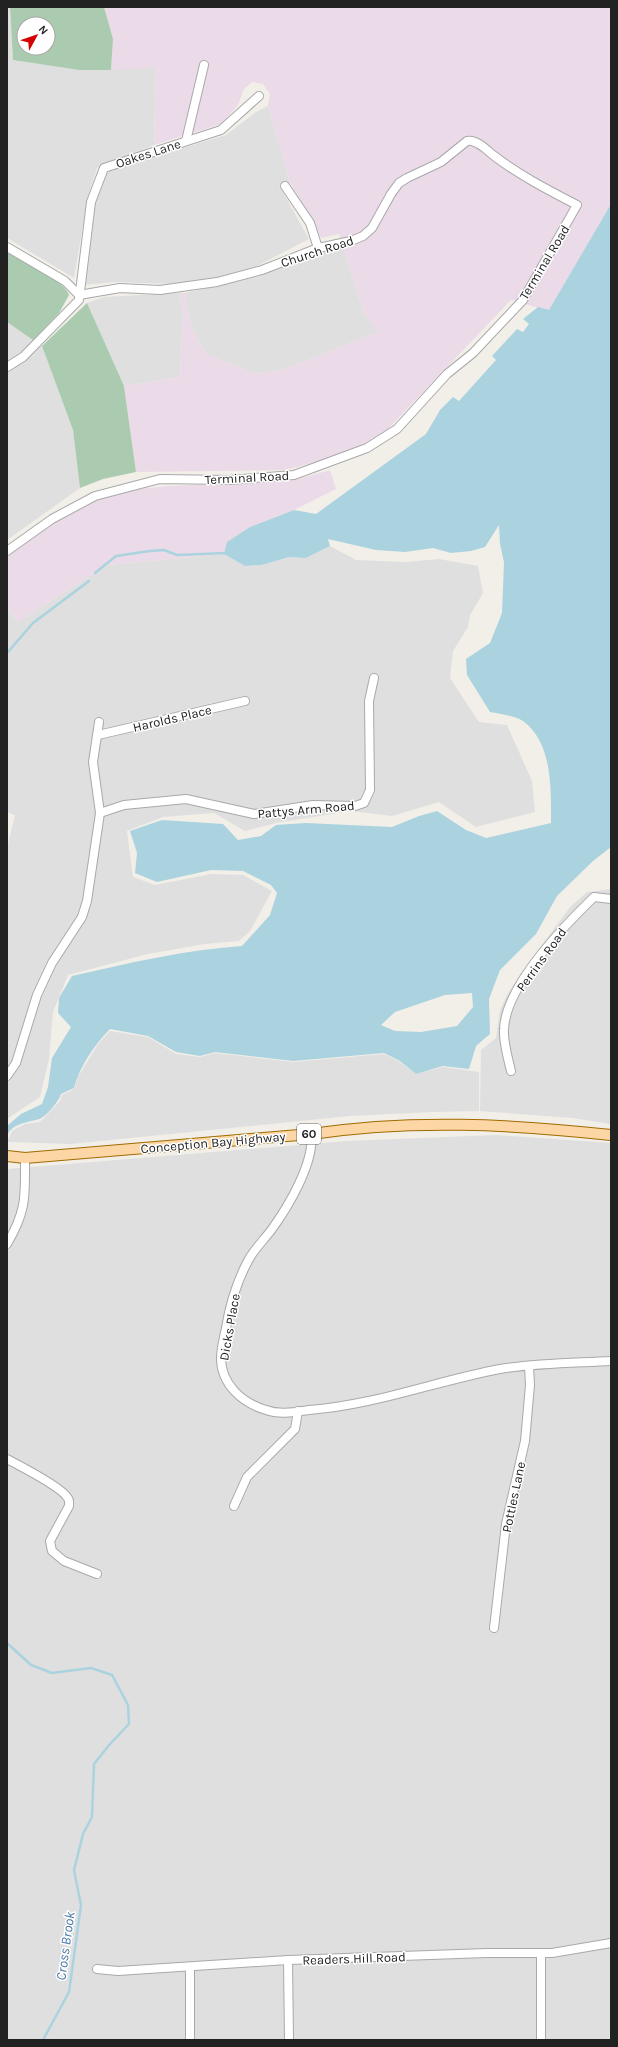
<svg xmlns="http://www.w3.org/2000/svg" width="618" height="2047" viewBox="0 0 618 2047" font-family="Karla,sans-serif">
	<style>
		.residential { fill: #e0dfdf }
		.industrial { fill: #ebdbe8 }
		.cemetery { fill: #aacbaf; fill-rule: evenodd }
		.water { fill: #aad3df; fill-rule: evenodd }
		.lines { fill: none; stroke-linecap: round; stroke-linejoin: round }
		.stream { stroke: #aad3df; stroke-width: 2.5 }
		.minor-casing { stroke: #a9a9a9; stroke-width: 10 }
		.major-casing { stroke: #a06b00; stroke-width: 12 }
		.minor { stroke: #fff; stroke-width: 8 }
		.major { stroke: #fcd6a4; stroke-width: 10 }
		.labels { text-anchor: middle; stroke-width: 3; stroke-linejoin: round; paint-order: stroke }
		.shield { fill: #fff; stroke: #646464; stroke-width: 1 }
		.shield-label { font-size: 12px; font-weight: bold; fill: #222 }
		.street-label { font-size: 13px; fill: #222; stroke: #fff }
		.water-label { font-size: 14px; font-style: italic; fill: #4a7aab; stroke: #fff }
	</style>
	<rect width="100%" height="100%" fill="#f2efe9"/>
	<g class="residential">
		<polygon points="7,7 10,7 13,60 79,70 156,67 154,145 97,168 88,196 74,278 7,238"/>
		<polygon points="268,106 290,183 279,185 309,239 255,267 210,279 170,284 116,282 84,285 95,203 107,171 226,135 256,112"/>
		<polygon points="343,247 363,311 378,332 283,370 255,374 206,354 191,327 185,293 260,276 308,256"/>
		<polygon points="179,293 183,315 180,377 124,386 87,303 104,297"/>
		<polygon points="7,322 42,346 73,430 80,488 7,540"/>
		<polygon points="330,546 356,560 406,562 439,559 478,566 483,593 470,615 468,627 453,651 450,678 479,722 507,725 532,781 535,812 476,827 439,802 392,816 351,811 276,823 245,831 214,813 163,817 127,831 133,877 155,885 211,874 243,875 272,891 250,931 239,941 205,944 148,954 68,975 53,1012 49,1059 40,1097 7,1119 7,848 15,815 7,812 7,607 17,622 107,565 224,554 245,566 262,565 289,557 306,558"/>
		<polygon points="611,889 611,1124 572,1118 480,1111 481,1050 496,1038 500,1010 507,995 519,976 570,907 587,892"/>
		<polygon points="110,1031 148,1037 176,1054 200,1057 215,1053 293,1062 384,1054 400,1062 416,1074 443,1067 479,1072 479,1111 433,1112 350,1116 71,1144 7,1142 12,1131 25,1124 40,1122 60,1101 62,1095 74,1089 78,1077 98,1044"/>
		<polygon points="496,1135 611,1143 611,2040 7,2040 7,1169 347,1141"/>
	</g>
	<g class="industrial">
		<polygon points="104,7 611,7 611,204 549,311 511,300 388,429 360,446 327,459 285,470 136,472 124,386 180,377 183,315 179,293 185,293 191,327 206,354 255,374 283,370 378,332 363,311 339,234 321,238 290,183 268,106 270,94 263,84 252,82 244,89 238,105 221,124 154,145 156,68 111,70 113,39"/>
		<polygon points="330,470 336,489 294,510 250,527 227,542 224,554 107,565 17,622 7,607 7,557 54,523 97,500 130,490 168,486 295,480"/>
	</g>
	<g class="cemetery">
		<path d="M10,7H104L113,39L111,70H79L13,60ZM24,24H48V48H24Z"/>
		<path d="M7,252C21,259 65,281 69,295L59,313L33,340L7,322Z"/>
		<polygon points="87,303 124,386 136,472 103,479 80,488 73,430 42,346"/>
	</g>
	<path class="water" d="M611,204V847L593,861L557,896L536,934L500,970L489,999L490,1034L476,1046L469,1069L443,1066L416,1074L400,1061L384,1053L293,1061L215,1052L200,1056L176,1052L148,1036L110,1029C94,1045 80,1066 74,1088L61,1094C59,1101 46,1117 39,1119C27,1123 15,1122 7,1135V1126L21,1114L42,1104L48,1087L52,1058L71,1027L58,1013L59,998L72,976C129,963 184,950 242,946L270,915L277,893L271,885L243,871L211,870L157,882L135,873L137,853L130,831L162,820L223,824L238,840L261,836L276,825L306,823L392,827L419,816L437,811L466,830L486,838L551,823C551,790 553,743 523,721C515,716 500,714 490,712L467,675L466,659L490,643L502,613L504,562L500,544L499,525L485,547L471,551L451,553L433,548L405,552L376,550L328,539L330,546L306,558L289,557L262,565L245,566L224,554L227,542L250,527L294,510L316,514L426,434L440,410L453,397L459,401L496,360L492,356L517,329L523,332L529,324L523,319L538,307L549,310ZM472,993L473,1007L457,1026L421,1032L395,1031L381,1025L395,1012L445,995Z"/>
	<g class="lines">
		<g class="stream">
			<polyline points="95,573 116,556 150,551 164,550 177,555 227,553"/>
			<polyline points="7,653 33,623 89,581"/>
			<polyline points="7,1643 31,1665 52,1673 91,1668 112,1675 128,1705 129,1724 110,1744 94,1764 92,1817 83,1834 74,1870 81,1905 69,1992 43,2040"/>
		</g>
		<g class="minor-casing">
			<g id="minor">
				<polyline points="186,141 204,65"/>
				<polyline points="285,186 310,223 318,248"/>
				<polyline points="7,247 65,281 79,295"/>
				<polyline points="7,367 23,357 79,300 91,202 104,168 221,130 259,96"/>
				<path d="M7,551L52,519L95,496L160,479L229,480L294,475L367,448L397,429L447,374L473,353L523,300L577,205C548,190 519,175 493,155C486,149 476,139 467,141L441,162L407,178L399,183L391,194L372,228L363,236L351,241L318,248L262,270L217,282L160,290L120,288L79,295"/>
				<polyline points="98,735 245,701"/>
				<polyline points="100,813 124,805 186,799 254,814 313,805 355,806 364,803 370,790 369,701 374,678"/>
				<path d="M511,1071C508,1058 503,1042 504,1029C506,985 564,926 594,897L611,899"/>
				<polyline points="7,1076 16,1063 37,995 52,963 82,917 87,901 100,813 93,762 99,722"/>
				<path d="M311,1134C315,1162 288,1207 272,1229C264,1240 254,1249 248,1261C236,1283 230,1304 226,1328C224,1338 221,1348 221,1358C221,1384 242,1403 266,1410C280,1415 295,1412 309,1410C375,1405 436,1381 500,1369C536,1363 574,1363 611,1361"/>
				<path d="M7,1244C27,1210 25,1196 25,1158"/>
				<path d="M7,1459C20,1466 60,1486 67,1497C70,1500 69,1502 69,1506L50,1541L52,1551L64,1561L97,1574"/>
				<polyline points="234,1506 247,1477 295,1429 298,1411"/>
				<polyline points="494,1628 506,1524 525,1441 530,1385 529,1366"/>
				<polyline points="541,1953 541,2040"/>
				<polyline points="288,1960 289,2040"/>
				<polyline points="97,1969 118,1971 288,1960 487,1953 552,1953 611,1943"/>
				<polyline points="190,2040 190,1968"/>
			</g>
		</g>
		<g class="major-casing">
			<path id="major" d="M7,1156L25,1158L311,1134C411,1119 511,1124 611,1135"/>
		</g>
		<use href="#minor" class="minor"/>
		<use href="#major" class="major"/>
	</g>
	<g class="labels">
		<rect class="shield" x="297" y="1124" width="24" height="20" rx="3"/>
		<g class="shield-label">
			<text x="309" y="1138">60</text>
		</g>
		<g class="street-label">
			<text transform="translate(148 153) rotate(-18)" y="5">Oakes Lane</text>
			<text transform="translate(317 251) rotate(-18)" y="5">Church Road</text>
			<text transform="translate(544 262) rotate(-59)" y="5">Terminal Road</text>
			<text transform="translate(247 477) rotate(-3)" y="5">Terminal Road</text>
			<text transform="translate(172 718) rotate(-13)" y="5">Harolds Place</text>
			<text transform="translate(306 809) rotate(-5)" y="5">Pattys Arm Road</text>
			<text transform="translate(541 959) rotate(-54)" y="5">Perrins Road</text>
			<text transform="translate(213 1142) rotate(-5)" y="5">Conception Bay Highway</text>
			<text transform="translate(229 1327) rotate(-80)" y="5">Dicks Place</text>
			<text transform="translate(513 1497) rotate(-78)" y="5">Pottles Lane</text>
			<text transform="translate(354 1958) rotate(-2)" y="5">Readers Hill Road</text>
		</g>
		<g class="water-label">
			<text transform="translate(65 1946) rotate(-82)" y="5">Cross Brook</text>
		</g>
	</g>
	<rect width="618" height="2047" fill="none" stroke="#222222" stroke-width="16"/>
	<g transform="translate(36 36) rotate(50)"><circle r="19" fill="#ffffff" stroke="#a7a7a7"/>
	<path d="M0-3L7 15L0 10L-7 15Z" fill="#d40000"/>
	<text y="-6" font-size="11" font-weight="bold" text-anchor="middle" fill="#222222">N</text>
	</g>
</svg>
